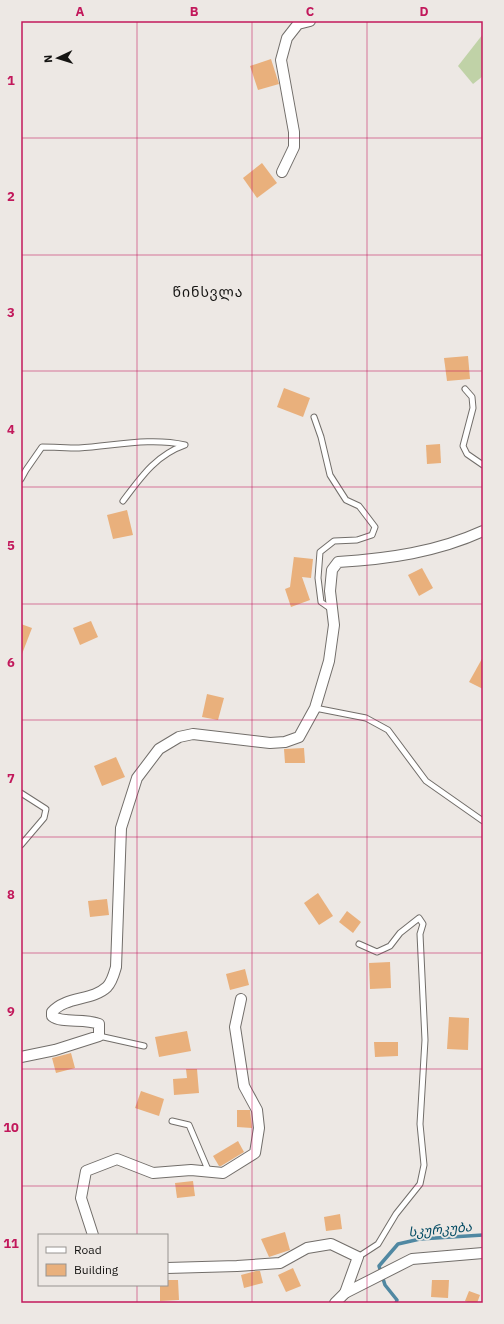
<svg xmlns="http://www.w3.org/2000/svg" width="504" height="1324" viewBox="0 0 504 1324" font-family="'IBM Plex Sans','Noto Sans Georgian',sans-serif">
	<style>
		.green { fill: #c0d2a7 }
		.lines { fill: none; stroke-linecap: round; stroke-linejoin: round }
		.stream { stroke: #5088a2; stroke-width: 3.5 }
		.building { fill: #e9b07c }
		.service-casing { stroke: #726e6a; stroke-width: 7 }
		.minor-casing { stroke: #726e6a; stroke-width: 12 }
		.service { stroke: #fff; stroke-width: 5 }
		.minor { stroke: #fff; stroke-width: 10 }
		.grid { fill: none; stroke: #c2185b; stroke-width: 1; stroke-opacity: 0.55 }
		.labels { text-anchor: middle; stroke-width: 3.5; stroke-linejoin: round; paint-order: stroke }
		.water-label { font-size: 13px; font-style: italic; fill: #004962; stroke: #ede8e4 }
		.quarter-label { font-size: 14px; letter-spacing: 1px; fill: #151412; stroke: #ede8e4 }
		.neatline { fill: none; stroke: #c2185b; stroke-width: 1.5 }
		.grid-label { font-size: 13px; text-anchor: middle; font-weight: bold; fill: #c2185b }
	</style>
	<rect width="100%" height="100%" fill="#ede8e4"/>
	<polygon class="green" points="483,34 483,76 473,84 458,66"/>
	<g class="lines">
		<polyline class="stream" points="396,1303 397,1300 385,1285 379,1266 398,1244 420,1239 483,1235"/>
	</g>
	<g class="building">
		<polygon points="271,59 279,84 258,90 250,66"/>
		<polygon points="262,163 277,183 257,198 243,178"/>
		<polygon points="468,356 470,379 447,381 444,358"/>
		<polygon points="284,388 310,398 303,417 277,407"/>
		<polygon points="440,444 441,463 427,464 426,445"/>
		<polygon points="127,510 133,535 113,539 107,515"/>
		<polygon points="294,556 294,557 313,559 311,578 302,577 310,600 291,607 285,589 290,587"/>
		<polygon points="422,568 433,588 419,596 408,575"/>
		<polygon points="91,621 98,637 80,645 73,628"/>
		<polygon points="21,624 32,628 22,654 21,654"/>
		<polygon points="483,657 483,689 469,682"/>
		<polygon points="207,694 224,698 218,720 202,717"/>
		<polygon points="304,748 305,763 285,763 284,749"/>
		<polygon points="116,757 125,777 102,786 94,766"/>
		<polygon points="318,893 333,916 319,925 304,903"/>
		<polygon points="107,899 109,915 90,917 88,901"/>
		<polygon points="347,911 361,922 353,933 339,922"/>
		<polygon points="390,962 391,988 370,989 369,963"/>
		<polygon points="245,969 249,985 230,990 226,974"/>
		<polygon points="449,1017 469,1018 468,1050 447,1049"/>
		<polygon points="187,1031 191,1051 159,1057 155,1037"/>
		<polygon points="374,1042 398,1042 398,1056 375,1057"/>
		<polygon points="71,1053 75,1068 56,1073 52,1058"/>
		<polygon points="186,1069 197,1069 199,1093 174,1095 173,1079 187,1078"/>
		<polygon points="141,1091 164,1099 159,1116 135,1108"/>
		<polygon points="237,1110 250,1110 252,1128 237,1127"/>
		<polygon points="238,1141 244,1152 221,1166 219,1166 213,1156"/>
		<polygon points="193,1181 195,1196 177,1198 175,1183"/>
		<polygon points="340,1214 342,1229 326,1231 324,1217"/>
		<polygon points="285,1232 290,1250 269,1257 261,1239"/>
		<polygon points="293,1268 301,1286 286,1292 278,1275"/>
		<polygon points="256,1271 260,1271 263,1283 244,1288 241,1275"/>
		<polygon points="167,1280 178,1280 179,1300 160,1301 160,1285 167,1285"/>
		<polygon points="432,1280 449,1280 448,1298 431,1297"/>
		<polygon points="469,1291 480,1295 477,1303 471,1303 465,1301"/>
	</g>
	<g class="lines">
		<g class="service-casing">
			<g id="service">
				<polyline points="465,389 472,397 473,408 463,446 467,454 483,465"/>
				<polyline points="314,417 321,437 330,475 346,500 359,506 375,527 372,535 357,540 334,541 320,552 318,578 321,602 331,609"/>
				<path d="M21,479L26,470L42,447C54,447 66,448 79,448C114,446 150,437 185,445C156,455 141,477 123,501"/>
				<polyline points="315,708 366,718 388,730 426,781 483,821"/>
				<polyline points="21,793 46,809 44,818 21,845"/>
				<polyline points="99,1036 144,1046"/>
				<polyline points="172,1121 189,1125 209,1172"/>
				<polyline points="358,1257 378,1244 396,1214 420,1184 424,1165 420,1124 425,1040 420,934 423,924 419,918 400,933 390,946 377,952 359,944"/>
			</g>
		</g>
		<g class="minor-casing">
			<g id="minor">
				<polyline points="282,172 294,147 294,132 281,60 287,38 298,24 310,21"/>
				<path d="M21,1057L55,1050L99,1036V1024C84,1018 62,1024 52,1016V1012C66,996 92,1001 107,987C112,982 114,974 116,967L121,828L137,778L159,749L179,737L193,734L270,743L285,742L299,737L315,708L329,661L334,625L330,591L332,570L338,562C388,559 437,552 483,531"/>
				<polyline points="93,1235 81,1198 86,1171 117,1159 153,1173 191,1170 223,1173 255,1153 259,1128 257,1110 244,1086 235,1027 241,999"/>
				<polyline points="167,1268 237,1266 280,1263 307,1248 331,1244 358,1257 345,1293"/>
				<polyline points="335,1303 345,1293 412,1259 483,1253"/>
			</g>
		</g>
		<use href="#service" class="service"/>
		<use href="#minor" class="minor"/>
	</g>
	<path class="grid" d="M137,21V1235M252,21V1303M367,21V1303M21,138H483M21,255H483M21,371H483M21,487H483M21,604H483M21,720H483M21,837H483M21,953H483M21,1069H483M21,1186H483M137,1285V1303"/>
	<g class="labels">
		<g class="water-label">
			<text transform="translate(440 1229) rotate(-5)" y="5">სკურკუბა</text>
		</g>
		<g class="quarter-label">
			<text x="208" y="297">წინსვლა</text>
		</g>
	</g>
	<rect width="504" height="1324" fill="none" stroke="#ede8e4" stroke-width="44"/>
	<rect x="38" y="1234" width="130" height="52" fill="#ede8e4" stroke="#979390"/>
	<rect x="46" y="1247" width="20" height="6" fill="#ffffff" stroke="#979390"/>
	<text x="74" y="1254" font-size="12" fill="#151412">Road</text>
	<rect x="46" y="1264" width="20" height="12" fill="#e9b07c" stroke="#979390"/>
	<text x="74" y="1274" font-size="12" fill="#151412">Building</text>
	<g transform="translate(58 58) rotate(266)" stroke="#ede8e4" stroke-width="3" paint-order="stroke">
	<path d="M0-3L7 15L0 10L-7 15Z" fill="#151412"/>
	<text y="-6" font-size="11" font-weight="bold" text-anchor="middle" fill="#151412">N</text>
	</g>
	<rect x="22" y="22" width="460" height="1280" class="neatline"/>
	<g class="grid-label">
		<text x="80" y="16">A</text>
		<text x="194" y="16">B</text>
		<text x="310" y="16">C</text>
		<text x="424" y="16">D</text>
		<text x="11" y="85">1</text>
		<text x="11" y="201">2</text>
		<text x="11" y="317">3</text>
		<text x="11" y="434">4</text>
		<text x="11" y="550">5</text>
		<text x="11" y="667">6</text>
		<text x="11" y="783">7</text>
		<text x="11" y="899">8</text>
		<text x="11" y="1016">9</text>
		<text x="11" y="1132">10</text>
		<text x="11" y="1248">11</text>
	</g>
</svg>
